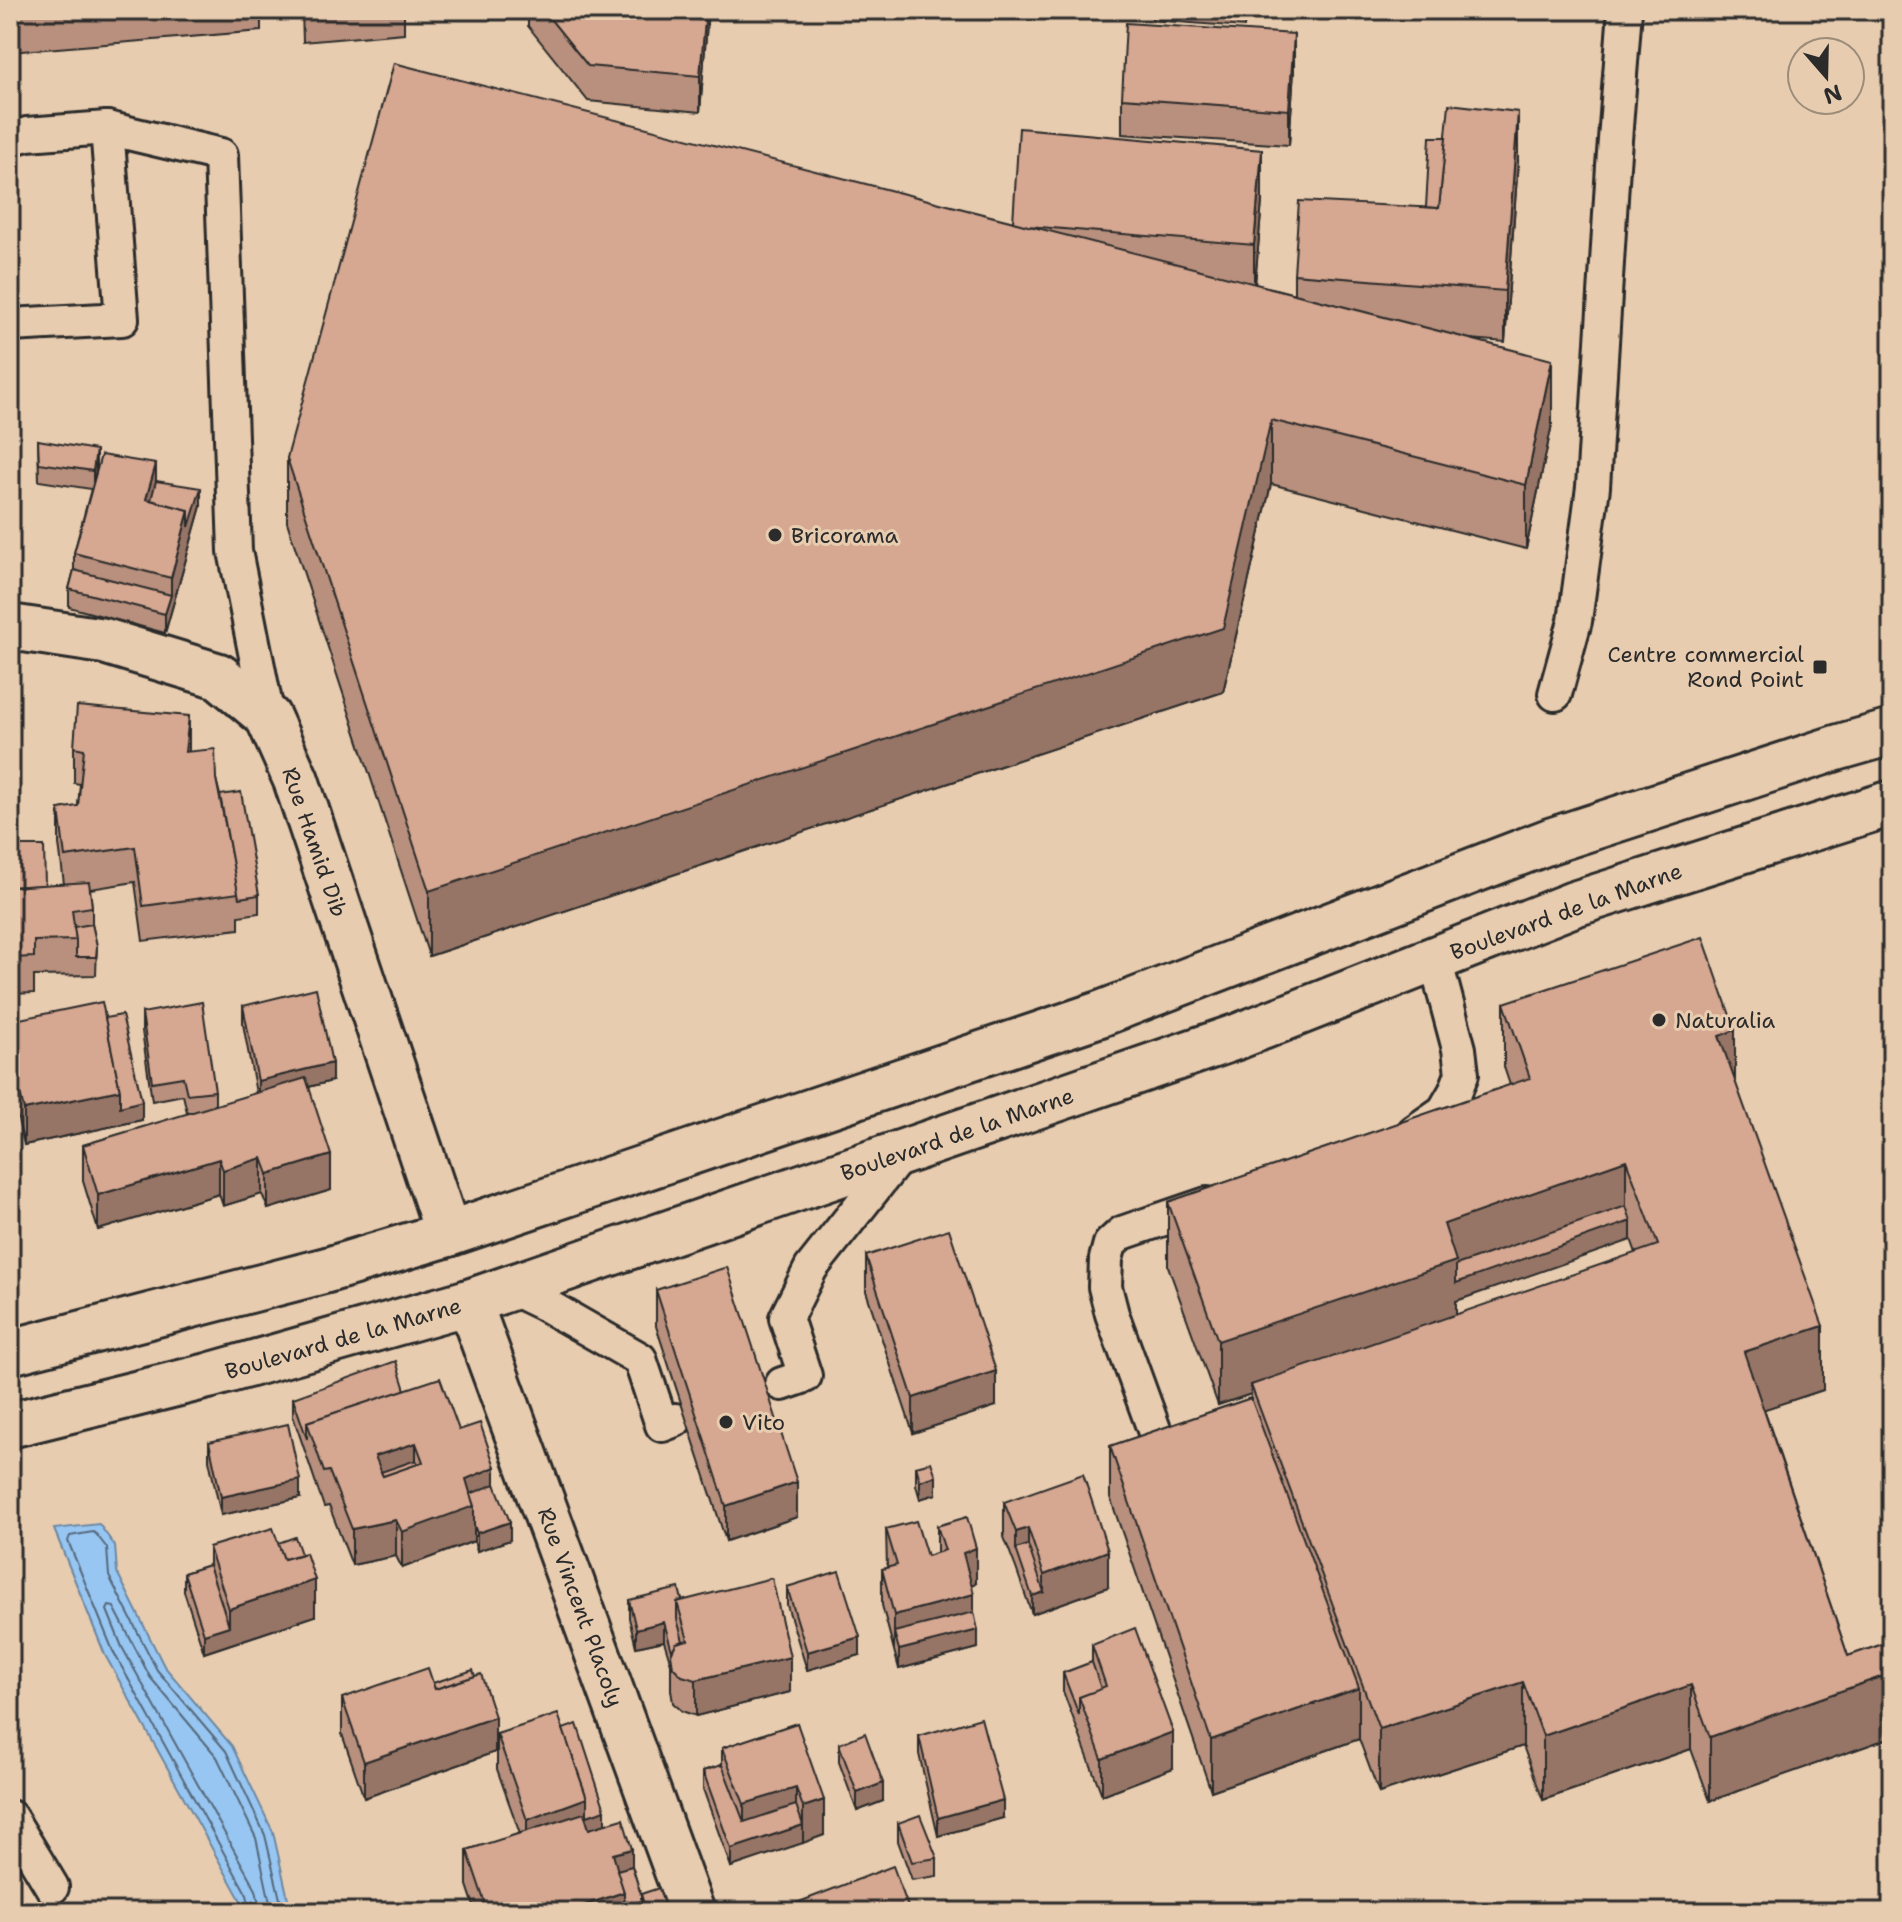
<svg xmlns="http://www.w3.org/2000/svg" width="1902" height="1922" viewBox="0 0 1902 1922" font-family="'Shantell Sans',sans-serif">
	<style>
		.water { fill: #97c6f2; stroke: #6c88a2; stroke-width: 2 }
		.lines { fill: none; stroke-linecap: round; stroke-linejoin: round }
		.shore { stroke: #56697b; stroke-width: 2 }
		.lane-casing { stroke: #2b2b2b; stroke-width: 38 }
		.street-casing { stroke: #2b2b2b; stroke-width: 50 }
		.primary-casing { stroke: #2b2b2b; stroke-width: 50 }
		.lane { stroke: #e8ccaf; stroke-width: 32 }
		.street { stroke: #e8ccaf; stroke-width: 44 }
		.primary { stroke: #e8ccaf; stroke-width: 44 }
		.wall { fill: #b8907d; stroke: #2b2b2b; stroke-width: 2; fill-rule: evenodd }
		.shaded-wall { fill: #967566; stroke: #2b2b2b; stroke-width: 2 }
		.building { fill: #d6a791; stroke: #2b2b2b; stroke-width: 2; fill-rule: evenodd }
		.poi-dot { fill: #2b2b2b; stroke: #e8ccaf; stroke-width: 3 }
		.labels { text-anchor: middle; stroke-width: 6; stroke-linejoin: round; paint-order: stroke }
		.poi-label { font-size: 22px; fill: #2b2b2b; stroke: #e8ccaf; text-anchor: start }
		.street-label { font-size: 22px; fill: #2b2b2b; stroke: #e8ccaf }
	</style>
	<rect width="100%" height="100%" fill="#e8ccaf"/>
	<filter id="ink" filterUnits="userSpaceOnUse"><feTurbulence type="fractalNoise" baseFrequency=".0125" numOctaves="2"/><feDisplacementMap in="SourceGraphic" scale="16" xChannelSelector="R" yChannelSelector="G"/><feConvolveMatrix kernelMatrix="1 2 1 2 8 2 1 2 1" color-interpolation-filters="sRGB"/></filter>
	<g filter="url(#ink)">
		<polygon class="water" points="99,1524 115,1546 117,1572 164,1666 232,1746 273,1832 291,1912 243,1912 240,1899 105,1655 54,1529"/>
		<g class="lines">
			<g class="shore">
				<polyline points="251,1912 247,1895 113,1651 68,1541 70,1536 93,1532 96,1534 107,1548 109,1576 157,1670 226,1751 265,1835 283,1912"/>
				<polyline points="261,1912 256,1890 122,1647 107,1610 109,1606 114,1607 150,1677 217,1757 256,1838 272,1912"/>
			</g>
			<g class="lane-casing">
				<g id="lane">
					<polyline points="10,139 27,134 107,128 221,155 235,551 268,717"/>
					<polyline points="10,325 122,319 107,128"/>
					<polyline points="1555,694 1575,621 1593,487 1613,166 1625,10"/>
					<polyline points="1414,1132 1444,1111 1455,1092 1462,1074 1459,1049 1435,959"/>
					<polyline points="511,1288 544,1304 640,1359 662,1425 675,1420"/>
					<polyline points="782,1384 805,1376 786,1318 811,1268 903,1152"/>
					<polyline points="1160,1446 1112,1314 1105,1287 1106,1259 1110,1244 1122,1233 1207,1204"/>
					<polyline points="10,1817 52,1887"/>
				</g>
			</g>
			<g class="street-casing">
				<g id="street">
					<polyline points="10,627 104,641 219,676 268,717 296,780 448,1234"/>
					<polyline points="469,1302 692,1912"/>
				</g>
			</g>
			<g class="primary-casing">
				<g id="primary">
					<polyline points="10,1352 327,1270 448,1234 1100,1014 1550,841 1836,748 1892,732"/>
					<polyline points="10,1425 208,1376 469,1302 1239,1036 1574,904 1892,803"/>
				</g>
			</g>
			<use href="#lane" class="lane"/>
			<use href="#street" class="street"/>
			<use href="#primary" class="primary"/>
		</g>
		<g class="wall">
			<polygon points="10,10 261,10 261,31 10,52"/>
			<polygon points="302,10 404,10 404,33 303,42"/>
			<polygon points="528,10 708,10 700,112 588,101 528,26"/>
			<polygon points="1152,10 1246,10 1244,27 1152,20"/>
			<polygon points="1294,70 1289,145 1122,134 1122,98"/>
			<polygon points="1518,162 1505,342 1470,339 1552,424 1526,549 1271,484 1223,692 429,956 287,522 287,458 1013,222 1262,201 1255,284 1294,294 1294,274"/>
			<polygon points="38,440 96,468 95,476 156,481 201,506 165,633 69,607 69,589 74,570 74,553 91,489 39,481"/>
			<polygon points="74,747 189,752 216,779 220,795 259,895 259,913 239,916 239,929 143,941 135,882 90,889 92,907 92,924 97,946 96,975 34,976 34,993 10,994 10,846 45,885 64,884 59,844 59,809 78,806 80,784 74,783"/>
			<path d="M1504,1003L1735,1081L1823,1390L1764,1409L1848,1656L1892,1641V1737L1710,1801L1691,1749L1543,1800L1523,1746L1379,1793L1359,1739L1211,1791L1110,1497V1446L1251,1398V1394L1218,1405L1168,1266V1202L1510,1085L1504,1067ZM1631,1239L1636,1253L1456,1315V1301Z"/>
			<polygon points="243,1006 332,1081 309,1087 331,1190 268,1209 262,1194 223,1206 219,1194 98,1230 83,1181 83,1145 195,1112 187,1112 183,1095 152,1101 142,1031 142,1013 215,1091 215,1106 256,1093 243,1024"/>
			<polygon points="105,1018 142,1120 24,1145 10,1086 10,1021"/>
			<polygon points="866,1256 996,1406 913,1433 866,1291"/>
			<polygon points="656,1290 797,1517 726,1541 656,1326"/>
			<polygon points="405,1390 459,1430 495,1484 510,1540 477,1551 474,1541 402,1568 396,1556 352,1565 329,1506 324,1507 293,1416 293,1398"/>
			<polygon points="209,1442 300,1498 221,1515 209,1460"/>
			<polygon points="916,1466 936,1494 920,1499 916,1485"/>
			<polygon points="1004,1502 1108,1587 1032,1614 1016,1568 1004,1537"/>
			<polygon points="937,1526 976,1583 971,1585 978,1648 899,1669 882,1605 882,1569 887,1568 886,1529 927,1556 937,1553"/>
			<polygon points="278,1543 315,1616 204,1653 184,1591 184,1573 209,1565 209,1547"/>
			<polygon points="787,1587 860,1655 807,1670 787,1605"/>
			<polygon points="629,1600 682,1600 790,1692 696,1716 682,1711 673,1703 671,1690 671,1664 664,1641 636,1647 629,1618"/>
			<polygon points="1092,1645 1173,1768 1102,1795 1063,1691 1063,1673 1092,1662"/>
			<polygon points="433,1683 495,1752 364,1798 342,1734 342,1698"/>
			<polygon points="797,1723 824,1835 731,1867 703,1789 703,1771 722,1765 722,1748"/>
			<polygon points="563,1729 605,1824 632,1866 641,1895 666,1912 476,1912 467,1885 467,1850 520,1834 497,1769 497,1734"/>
			<polygon points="919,1736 1003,1818 938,1836 919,1754"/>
			<polygon points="839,1744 883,1801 857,1811 839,1762"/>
			<polygon points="898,1823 937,1858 937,1876 912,1880 898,1841"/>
		</g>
		<g class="shaded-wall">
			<polygon points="705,10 708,10 700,112 700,76"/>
			<polygon points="1294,34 1294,70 1289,145 1289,110"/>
			<polygon points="1518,112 1518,162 1505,342 1505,291"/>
			<polygon points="1262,150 1262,201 1254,296 1254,245"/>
			<polygon points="1552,360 1552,424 1526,549 1526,485"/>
			<polygon points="1271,420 1271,484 1223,692 429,956 429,891"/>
			<polygon points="96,450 96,468 93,489 93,471"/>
			<polygon points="156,464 156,499 151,517 146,499"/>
			<polygon points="201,488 201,506 165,633 165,614 171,595 171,578 189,510"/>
			<polygon points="189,716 189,751 187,769 185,752"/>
			<polygon points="1735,1030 1735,1094 1719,1036"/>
			<polygon points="332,1063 332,1081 258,1100 258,1081"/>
			<polygon points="120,1090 142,1101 142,1120 24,1145 24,1110"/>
			<polygon points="331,1155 331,1190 268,1209 268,1174"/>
			<polygon points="262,1158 262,1194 223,1206 223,1170"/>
			<polygon points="219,1159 219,1194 98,1230 98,1195"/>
			<polygon points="1626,1160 1626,1223 1631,1221 1631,1240 1456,1301 1456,1325 1251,1385 1251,1394 1218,1405 1218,1341 1444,1224"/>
			<polygon points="1823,1326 1823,1390 1744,1416 1744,1352"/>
			<polygon points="996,1371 996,1406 913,1433 913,1398"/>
			<polygon points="416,1443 416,1478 381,1490 375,1456"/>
			<polygon points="495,1467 495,1502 474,1511 474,1541 402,1568 402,1532 466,1479"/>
			<polygon points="936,1476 936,1494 920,1499 920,1481"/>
			<polygon points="300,1480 300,1498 221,1515 221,1497"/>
			<polygon points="797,1482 797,1517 726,1541 726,1506"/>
			<polygon points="396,1520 396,1556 352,1565 352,1529"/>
			<polygon points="510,1522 510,1540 477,1551 477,1533"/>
			<polygon points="1028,1528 1028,1563 1016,1549 1016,1532"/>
			<polygon points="976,1548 976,1583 963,1588 963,1553"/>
			<polygon points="1108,1551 1108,1587 1032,1614 1032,1596 1044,1592 1044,1575"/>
			<polygon points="315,1580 315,1616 204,1653 204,1634 229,1626 229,1609"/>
			<polygon points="974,1594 974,1630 894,1632 894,1650 894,1615"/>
			<polygon points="664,1622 664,1641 636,1647 636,1629"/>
			<polygon points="978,1630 978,1648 899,1669 899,1650"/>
			<polygon points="860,1637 860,1655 807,1670 807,1652"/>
			<polygon points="790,1657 790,1692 696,1716 696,1680"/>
			<polygon points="1892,1673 1892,1737 1710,1801 1710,1737"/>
			<polygon points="1523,1682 1523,1746 1379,1793 1379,1729"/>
			<polygon points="1691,1685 1691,1749 1543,1800 1543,1736"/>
			<polygon points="1359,1688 1359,1739 1211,1791 1211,1740"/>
			<polygon points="495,1717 495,1752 364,1798 364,1762"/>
			<polygon points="1173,1732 1173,1768 1102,1795 1102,1759"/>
			<polygon points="883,1783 883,1801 857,1811 857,1793"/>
			<polygon points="796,1788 796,1823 744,1840 744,1804"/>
			<polygon points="587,1798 605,1810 605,1828 527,1855 527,1820"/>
			<polygon points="824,1800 824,1835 803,1843 803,1807"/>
			<polygon points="1003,1800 1003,1818 938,1836 938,1818"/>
			<polygon points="803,1825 803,1843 731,1867 731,1849"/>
			<polygon points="632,1849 632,1884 618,1888 613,1854"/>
			<polygon points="624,1892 624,1912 563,1912"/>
		</g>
		<g class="building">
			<polygon points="543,10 613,10 616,13 705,20 700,76 588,66"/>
			<polygon points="1126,23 1294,34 1289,110 1122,98"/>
			<polygon points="394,63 1552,360 1526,485 1271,420 1223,628 429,891 287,458"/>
			<polygon points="1449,104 1518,112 1505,291 1294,274 1299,201 1439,208"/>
			<polygon points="1019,128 1262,150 1254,245 1028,226 1013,222"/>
			<polygon points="1430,137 1446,137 1439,208 1426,207"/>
			<polygon points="38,440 96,450 93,471 39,463"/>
			<polygon points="101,455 156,464 146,499 189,510 171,578 74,553"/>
			<polygon points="156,481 201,488 189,527 189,510 151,500"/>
			<polygon points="74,570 171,595 165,614 69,589"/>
			<polygon points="77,706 189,716 185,752 215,749 216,779 239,893 143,906 135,847 65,857 59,809 78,806 84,749 74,747"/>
			<polygon points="241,792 259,895 239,898 220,795"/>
			<polygon points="10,846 44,846 45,885 10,887"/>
			<polygon points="89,882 92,907 72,910 76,940 34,941 34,957 10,958 10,887"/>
			<polygon points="92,924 97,946 96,957 76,957 76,940 74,927"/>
			<polygon points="1703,937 1735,1030 1719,1036 1823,1326 1744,1352 1848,1656 1892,1641 1892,1673 1710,1737 1691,1685 1543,1736 1523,1682 1379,1729 1251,1385 1658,1245 1626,1160 1444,1224 1456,1261 1218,1341 1168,1202 1530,1078 1504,1003"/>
			<polygon points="316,988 332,1063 258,1081 243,1006"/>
			<polygon points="102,1002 120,1090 24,1110 10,1051 10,1021"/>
			<polygon points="202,1002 215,1091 187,1094 183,1077 152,1082 142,1013"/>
			<polygon points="122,1015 142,1101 120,1107 120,1090 105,1018"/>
			<polygon points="306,1078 331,1155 268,1174 262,1158 223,1170 219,1159 98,1195 83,1145"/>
			<polygon points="1626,1206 1631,1221 1456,1283 1456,1265"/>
			<polygon points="949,1229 996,1371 913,1398 866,1256"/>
			<polygon points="727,1267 797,1482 726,1506 656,1290"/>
			<polygon points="396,1361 405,1390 307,1422 307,1439 293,1398"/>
			<path d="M440,1378L459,1430L480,1423L495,1467L466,1479L474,1506L402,1532L396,1520L352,1529L329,1471L324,1472L307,1422ZM416,1443L423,1462L383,1476L375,1456Z"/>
			<polygon points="1251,1398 1359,1688 1211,1740 1110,1446"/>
			<polygon points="288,1424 300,1480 221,1497 209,1442"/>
			<polygon points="416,1460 418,1464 383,1476 381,1472"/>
			<polygon points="931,1462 936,1476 920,1481 916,1466"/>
			<polygon points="1083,1474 1108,1551 1044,1575 1028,1528 1016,1532 1004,1502"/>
			<polygon points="495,1484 510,1522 477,1533 474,1525 474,1506 470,1494"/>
			<polygon points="967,1517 976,1548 963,1553 974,1594 894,1615 882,1569 897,1565 886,1529 916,1521 927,1556 945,1550 937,1526"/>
			<polygon points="273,1528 284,1559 306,1553 315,1580 229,1609 209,1547"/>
			<polygon points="295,1537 301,1554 284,1559 278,1543"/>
			<polygon points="1028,1545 1044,1592 1032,1596 1016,1549"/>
			<polygon points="209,1565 229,1626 204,1634 184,1573"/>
			<polygon points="839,1571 860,1637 807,1652 787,1587"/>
			<polygon points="772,1578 790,1657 696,1680 682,1676 673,1667 671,1654 676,1643 688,1640 677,1602"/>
			<polygon points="679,1588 682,1600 677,1602 677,1619 683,1641 676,1643 672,1651 664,1622 636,1629 629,1600"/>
			<polygon points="974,1612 978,1630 899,1650 894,1632"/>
			<polygon points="1135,1628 1173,1732 1102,1759 1079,1697 1106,1686 1092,1645"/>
			<polygon points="1092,1662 1101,1689 1079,1697 1079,1715 1063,1673"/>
			<polygon points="428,1668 435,1689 481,1674 495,1717 364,1762 342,1698"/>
			<polygon points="473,1670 475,1676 435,1689 433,1683"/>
			<polygon points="558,1714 587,1798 527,1820 497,1734"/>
			<polygon points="981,1718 1003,1800 938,1818 919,1736"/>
			<polygon points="797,1723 824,1800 803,1807 796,1788 744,1804 722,1748"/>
			<polygon points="577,1724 605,1810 587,1816 587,1798 563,1729"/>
			<polygon points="865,1733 883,1783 857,1793 839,1744"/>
			<polygon points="722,1765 744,1822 796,1805 803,1825 731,1849 703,1771"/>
			<polygon points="584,1813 589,1829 623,1819 632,1849 613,1854 624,1892 563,1912 488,1912 467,1850"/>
			<polygon points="920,1815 937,1858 912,1862 898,1823"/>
			<polygon points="632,1866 641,1895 641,1901 624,1907 624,1892 617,1870"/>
			<polygon points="893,1866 910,1912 773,1912"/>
			<polygon points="659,1888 666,1912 609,1912 643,1901 641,1894"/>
		</g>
	</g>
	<g class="poi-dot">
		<circle cx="775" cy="535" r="8"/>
		<rect x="1812" y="659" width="16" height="16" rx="4"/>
		<circle cx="1659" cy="1020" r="8"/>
		<circle cx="726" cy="1422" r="8"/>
	</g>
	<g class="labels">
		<g class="poi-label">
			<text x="791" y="543">Bricorama</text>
			<text x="1804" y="662" text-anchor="end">Centre commercial<tspan x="1804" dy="25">Rond Point</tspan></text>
			<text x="1675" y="1028">Naturalia</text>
			<text x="742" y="1430">Vito</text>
		</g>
		<g class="street-label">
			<text transform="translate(315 842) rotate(71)" y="8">Rue Hamid Dib</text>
			<text transform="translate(1566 911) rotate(-20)" y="8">Boulevard de la Marne</text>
			<text transform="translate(957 1134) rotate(-19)" y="8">Boulevard de la Marne</text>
			<text transform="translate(343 1338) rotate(-16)" y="8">Boulevard de la Marne</text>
			<text transform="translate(581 1607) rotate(70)" y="8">Rue Vincent Placoly</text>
		</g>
	</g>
	<rect width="1902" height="1922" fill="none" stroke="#e8ccaf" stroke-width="40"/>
	<rect x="20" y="20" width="1862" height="1882" fill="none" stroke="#2b2b2b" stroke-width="3" filter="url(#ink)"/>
	<g transform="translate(1826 76) rotate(160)"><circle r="38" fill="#e8ccaf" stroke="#9c8c7a" stroke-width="2"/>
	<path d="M0-6L14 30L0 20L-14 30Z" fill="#2b2b2b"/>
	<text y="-12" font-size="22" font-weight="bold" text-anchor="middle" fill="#2b2b2b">N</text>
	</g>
</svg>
